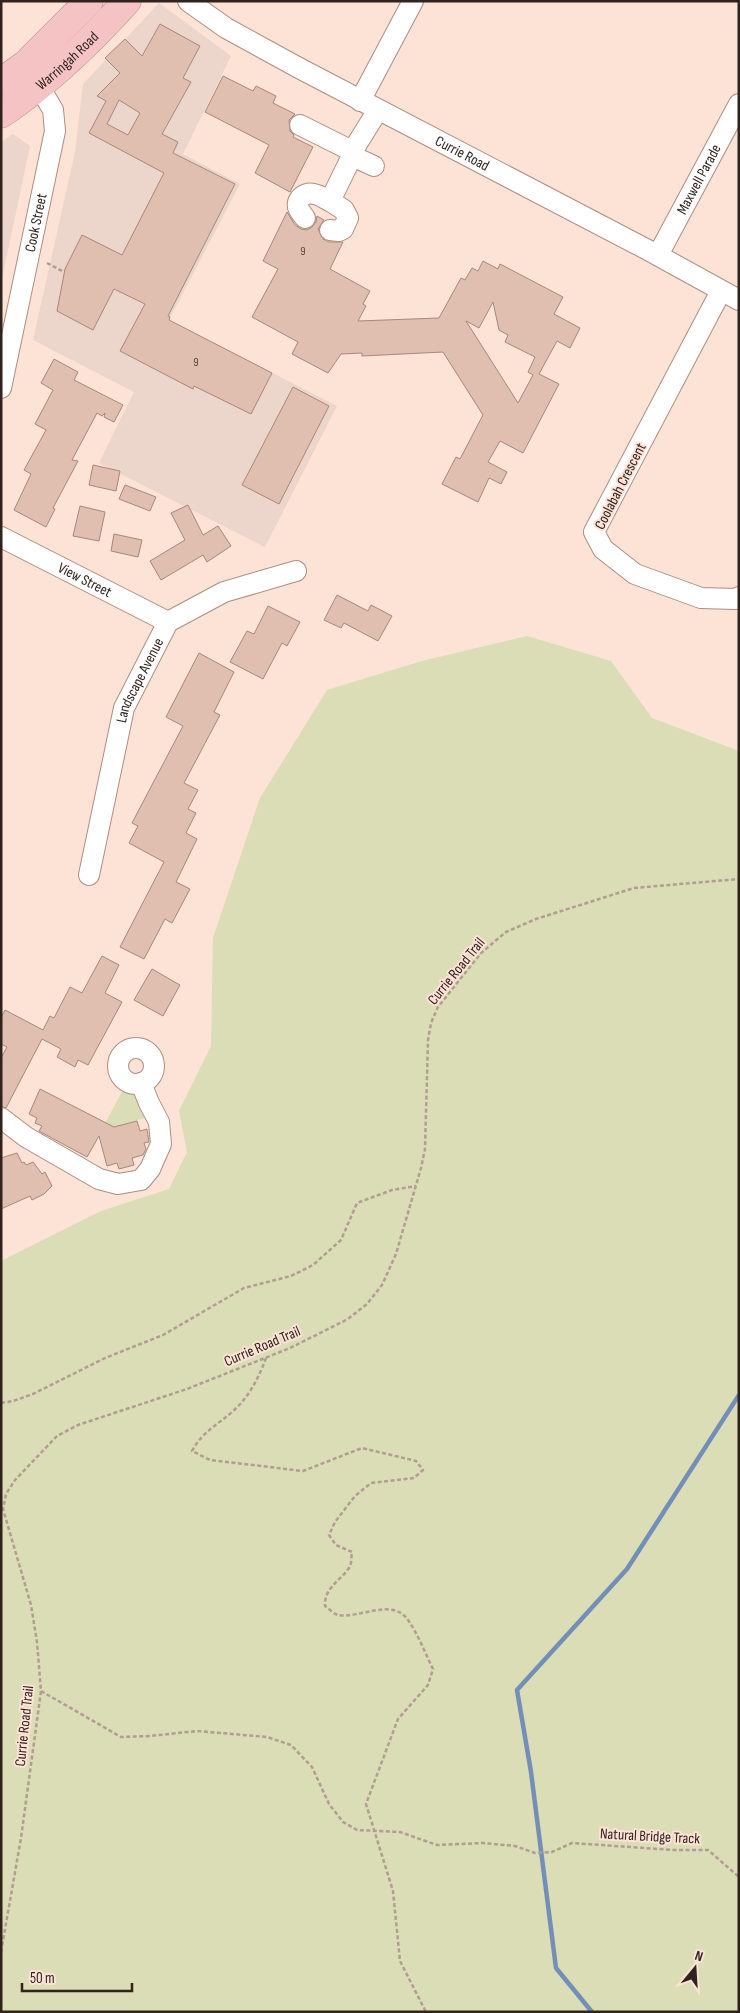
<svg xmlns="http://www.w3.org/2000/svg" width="740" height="2013" viewBox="0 0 740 2013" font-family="'Sofia Sans Condensed',sans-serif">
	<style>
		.commercial { fill: #ecd5ca }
		.green { fill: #daddb5 }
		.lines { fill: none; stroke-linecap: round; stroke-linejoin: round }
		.stream { stroke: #738fb7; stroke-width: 4.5 }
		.building { fill: #e0beb0; stroke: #a7887a; fill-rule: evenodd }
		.minor-casing { stroke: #ad8e80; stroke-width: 22 }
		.highway-casing { stroke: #b08b8a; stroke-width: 29 }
		.path { stroke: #b29c93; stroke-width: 2.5; stroke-dasharray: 4 2.5; stroke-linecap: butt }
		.minor { stroke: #fff; stroke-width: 20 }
		.highway { stroke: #f5c3c4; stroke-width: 28 }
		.labels { text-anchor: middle; stroke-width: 4; stroke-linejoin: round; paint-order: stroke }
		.number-label { font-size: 12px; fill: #5c4a42 }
		.street-label { font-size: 15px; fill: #30231e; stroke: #fde2d6 }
	</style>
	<rect width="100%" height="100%" fill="#fde2d6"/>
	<g class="commercial">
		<polygon points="159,3 231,56 183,154 240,184 169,320 337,406 265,547 99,463 134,392 33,340 75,152 83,84"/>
		<polygon points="13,134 30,146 1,283 1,142"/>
	</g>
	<g class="green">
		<polygon points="527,636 611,661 652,718 739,751 739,2012 1,2012 1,1261 101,1211 169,1189 187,1152 179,1111 211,1046 213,938 260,798 327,690 422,661"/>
		<polygon points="125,1086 136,1092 148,1117 101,1131"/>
	</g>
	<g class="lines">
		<polyline class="stream" points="592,2012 556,1968 531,1772 517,1690 627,1569 739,1395"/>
	</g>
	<g class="building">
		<path d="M160,24L200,46L183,78L191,82L162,134L178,142L173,153L235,184L168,316L170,317L169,320L272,373L251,414L194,386L193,389L120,351L145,304L114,289L93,330L57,311L65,269L82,235L122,255L164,173L89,133L106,101L97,96L120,73L105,58L125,39L142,56ZM119,100L140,113L128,135L107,124Z"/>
		<polygon points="223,76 253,91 256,86 276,96 273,103 295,114 289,120 290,131 294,135 293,137 313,147 290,192 255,173 269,145 205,112"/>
		<path d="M287,212L295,225L301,229L307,230L312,227L316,222L317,216L324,220L318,229L323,239L329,242H343L330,269L370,291L363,304L366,306L358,321L439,318L461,278L465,280L472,268L478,271L483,261L498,269L500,264L563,297L554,314L580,328L570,348L557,341L539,374L559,384L523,453L500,441L488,462L507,472L501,484L489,478L478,502L442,484L456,457L460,459L483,415L443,352L362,356V353L341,354L328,373L292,354L298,342L252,317L278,269L263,261ZM493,302L499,330L508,335L505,342L535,357L528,372L533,375L518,403L466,321L479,328Z"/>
		<polygon points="54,359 78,372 74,380 123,405 114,422 104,417 105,413 102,416 97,413 72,460 78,461 53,508 55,509 46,527 14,510 31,474 24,470 46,430 35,424 53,390 41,383"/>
		<polygon points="293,387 329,406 279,504 242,485"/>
		<polygon points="93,465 120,471 116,491 89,485"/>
		<polygon points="125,485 156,497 150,511 119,499"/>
		<polygon points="188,505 203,535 218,526 231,546 207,562 203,555 161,580 150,561 185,540 171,513"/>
		<polygon points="80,506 105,512 99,541 73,536"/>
		<polygon points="114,534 142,540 138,557 111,551"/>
		<polygon points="337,595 368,611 371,605 392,616 378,641 344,623 341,628 324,620"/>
		<polygon points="268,606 300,622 287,646 282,643 263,679 230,662 247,631 254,634"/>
		<polygon points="199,653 234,672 214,712 220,715 184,783 198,790 188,809 196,813 186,833 197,839 176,882 190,889 172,923 165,919 144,959 120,947 164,862 129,843 138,826 132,823 183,726 166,717"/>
		<polygon points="102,956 119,965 105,993 122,1002 88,1065 78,1060 75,1067 57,1057 61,1049 42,1039 6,1108 1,1106 1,1058 7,1047 1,1044 1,1018 5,1010 43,1030 50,1016 54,1018 70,987 82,993"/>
		<polygon points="152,969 180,985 163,1016 134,1000"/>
		<polygon points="40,1089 114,1127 137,1121 140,1131 147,1129 148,1135 149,1142 144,1143 146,1149 143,1155 132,1158 134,1165 119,1169 117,1163 107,1166 99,1136 87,1157 39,1131 42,1126 35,1123 37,1118 29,1114"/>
		<polygon points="17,1153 22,1163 24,1162 26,1165 33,1162 42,1174 45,1172 52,1186 44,1194 32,1200 30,1196 1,1209 1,1158"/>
	</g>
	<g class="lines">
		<g class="minor-casing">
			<g id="minor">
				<path id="s1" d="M188,1L226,28L299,68L646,249L739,300"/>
				<polyline points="360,101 413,1"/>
				<polyline points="300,125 348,149 355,147 378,110"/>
				<polyline points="352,156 374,166"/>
				<polyline points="330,201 344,210 348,218 343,229 339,231 330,230"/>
				<path d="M305,218C303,215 299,211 298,207C296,198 306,192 314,194C320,195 325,199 330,201L352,156L355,147"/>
				<path id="s2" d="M658,255L739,104"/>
				<polyline points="721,291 594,532 603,549 635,574 701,598 736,599 739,597"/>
				<path id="s3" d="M1,388L55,131L53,110L39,86"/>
				<path id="s4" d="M1,537L168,622"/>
				<path id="s5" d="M89,875L124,708L168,622L224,592L296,571"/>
				<circle cx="136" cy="1066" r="18"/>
				<polyline points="1,1118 26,1137 99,1179 118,1184 141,1180 150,1169 161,1144 159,1122 149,1103 141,1083"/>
			</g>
		</g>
		<g class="highway-casing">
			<g id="highway">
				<polyline points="1,82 26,64 89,1"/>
				<path id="s6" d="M1,114C49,82 89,43 127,1"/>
			</g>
		</g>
		<g class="path">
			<polyline points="47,263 64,272"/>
			<path d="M266,1358C260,1374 253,1389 242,1402C226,1421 204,1428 192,1451L210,1460L303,1471L362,1448L416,1461L423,1470L414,1478L371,1483L355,1496L335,1522L329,1535L336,1545L352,1552C351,1557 352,1564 349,1568C340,1581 324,1588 325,1606C329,1609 334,1614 338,1615C360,1619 392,1597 408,1620C418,1634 425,1653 433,1669L428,1685L398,1719L366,1804L393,1891L400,1961L426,2012"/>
			<polyline points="1,1403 13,1401 33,1394 105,1358 163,1335 244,1288 291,1276 313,1265 341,1240 357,1203 392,1190 416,1186"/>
			<polyline points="41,1691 121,1737 150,1736 197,1731 267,1737 291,1745 312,1767 329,1804 343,1822 357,1830 400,1832 437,1845 483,1843 515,1846 535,1853 552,1852 572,1843 673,1850 708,1850 739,1877"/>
			<polyline points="1,1952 21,1838 41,1691 37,1642 31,1605 3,1509 6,1494 15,1480 57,1436 78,1425 187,1389 290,1348 348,1319 367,1304 382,1285 396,1254 421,1168 425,1149 428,1040 431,1023 438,1007 481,953 506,932 536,919 634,888 739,879"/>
		</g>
		<use href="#minor" class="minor"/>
		<use href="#highway" class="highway"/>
	</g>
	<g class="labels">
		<g class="number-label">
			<text x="303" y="255">9</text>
			<text x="196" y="366">9</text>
		</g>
		<g class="street-label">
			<text dy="5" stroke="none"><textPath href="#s6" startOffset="85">Warringah Road</textPath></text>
			<text dy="5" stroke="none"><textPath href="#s1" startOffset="314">Currie Road</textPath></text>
			<text dy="5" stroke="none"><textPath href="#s2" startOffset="86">Maxwell Parade</textPath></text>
			<text dy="5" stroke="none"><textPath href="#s3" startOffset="169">Cook Street</textPath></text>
			<text transform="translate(620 486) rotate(-63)" y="5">Coolabah Crescent</text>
			<text dy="5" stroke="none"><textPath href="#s4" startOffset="94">View Street</textPath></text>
			<text dy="5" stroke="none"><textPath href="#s5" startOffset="202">Landscape Avenue</textPath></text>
			<text transform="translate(456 971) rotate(-51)" y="5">Currie Road Trail</text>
			<text transform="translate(262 1346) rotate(-23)" y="5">Currie Road Trail</text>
			<text transform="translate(24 1726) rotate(-84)" y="5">Currie Road Trail</text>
			<text transform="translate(650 1836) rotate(3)" y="5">Natural Bridge Track</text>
		</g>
	</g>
	<rect width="740" height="2013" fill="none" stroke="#30231e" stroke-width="5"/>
	<g transform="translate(695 1968) rotate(18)" stroke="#fde2d6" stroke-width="4" paint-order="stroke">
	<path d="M0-4L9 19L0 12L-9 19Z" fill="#30231e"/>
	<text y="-8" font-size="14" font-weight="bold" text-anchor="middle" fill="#30231e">N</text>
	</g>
	<path d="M22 1983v8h110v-8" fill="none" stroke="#30231e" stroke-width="2.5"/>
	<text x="30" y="1983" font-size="15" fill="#30231e" stroke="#fde2d6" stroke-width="4" paint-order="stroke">50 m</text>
</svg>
